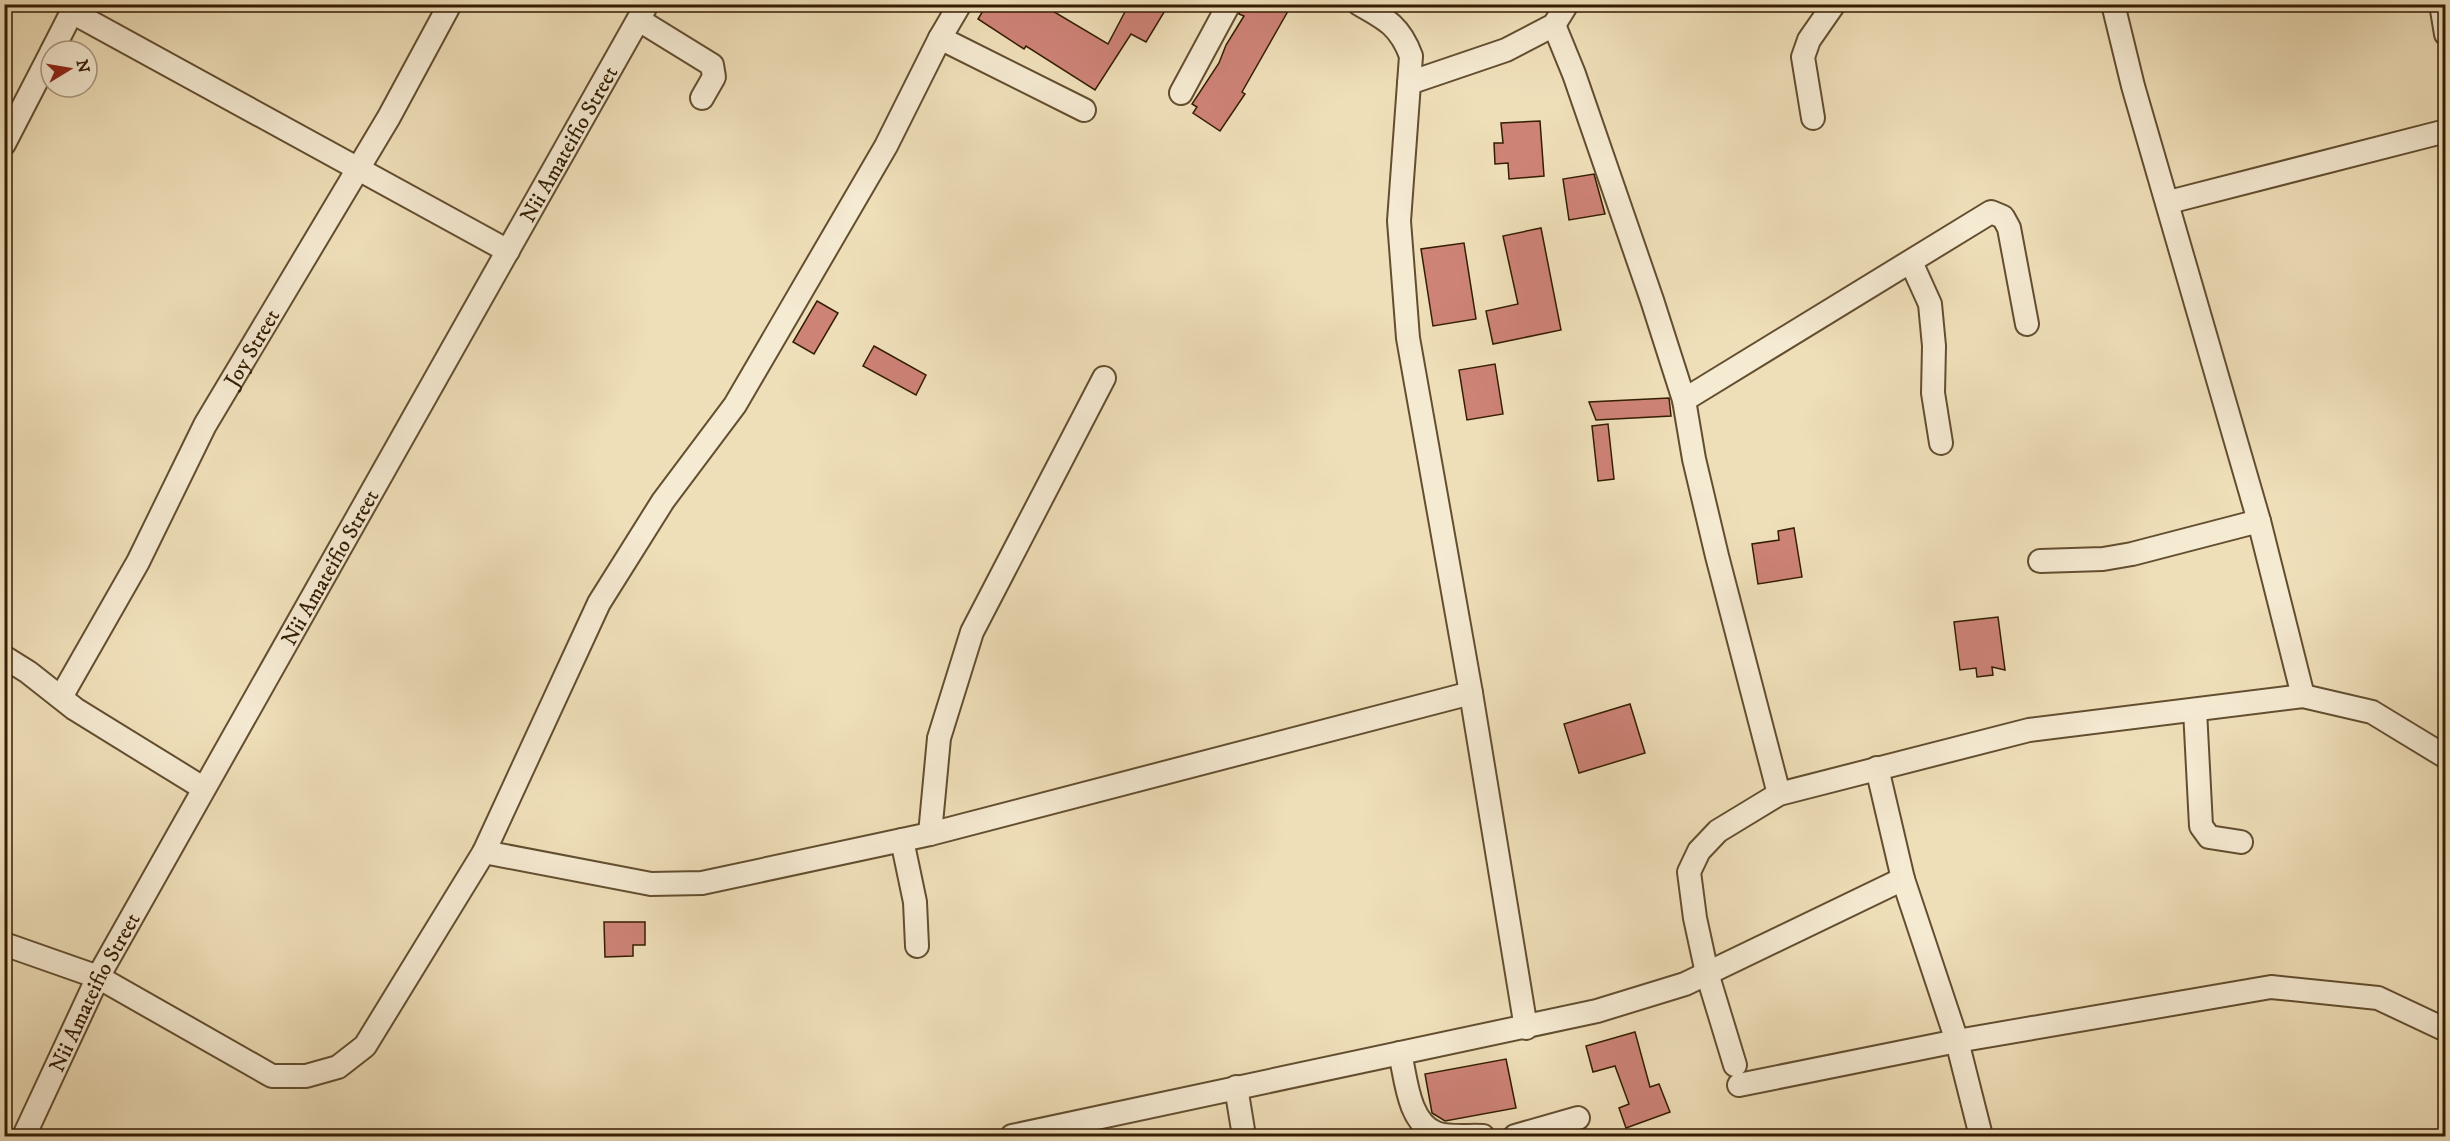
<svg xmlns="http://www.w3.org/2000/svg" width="2450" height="1141" viewBox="0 0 2450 1141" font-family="'IM FELL DW Pica',serif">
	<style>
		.building { fill: #ce8377; stroke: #341d03; stroke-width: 1.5 }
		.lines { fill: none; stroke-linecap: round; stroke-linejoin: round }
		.minor-casing { stroke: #634e30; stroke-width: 26 }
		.minor { stroke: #f5ead2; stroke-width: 22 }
		.labels { text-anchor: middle; stroke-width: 4.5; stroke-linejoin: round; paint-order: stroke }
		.street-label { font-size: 22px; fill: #341d03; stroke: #f5ead2 }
	</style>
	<rect width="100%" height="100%" fill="#efdfb9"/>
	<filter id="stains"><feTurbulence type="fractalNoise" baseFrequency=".00333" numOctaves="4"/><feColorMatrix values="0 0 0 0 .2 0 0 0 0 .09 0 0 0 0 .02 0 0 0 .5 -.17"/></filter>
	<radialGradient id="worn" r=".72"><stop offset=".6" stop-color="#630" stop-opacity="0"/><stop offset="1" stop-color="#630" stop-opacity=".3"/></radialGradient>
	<g class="building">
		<polygon points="987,4 1041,4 1108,44 1128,6 1125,4 1169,4 1146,42 1131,34 1095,90 1026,46 1024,49 978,19"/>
		<polygon points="1242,4 1292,4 1242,92 1245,94 1220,131 1193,113 1197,107 1192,104 1219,63 1226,45 1244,16 1239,14"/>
		<polygon points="1540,121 1544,176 1509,179 1508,163 1495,164 1494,143 1503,143 1501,123"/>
		<polygon points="1594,174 1605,214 1569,220 1563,179"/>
		<polygon points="1541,228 1561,330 1493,344 1486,311 1518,304 1503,236"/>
		<polygon points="1464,243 1476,319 1433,326 1421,249"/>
		<polygon points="817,301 838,313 814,354 793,342"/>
		<polygon points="874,346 926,375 916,395 863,366"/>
		<polygon points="1495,364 1503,414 1467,420 1459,370"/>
		<polygon points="1669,398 1671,416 1596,420 1589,402"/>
		<polygon points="1608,424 1614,479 1598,481 1592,426"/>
		<polygon points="1794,528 1802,577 1758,584 1752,544 1779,540 1778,531"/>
		<polygon points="1998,617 2005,670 1992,667 1993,675 1977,677 1976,668 1960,670 1954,622"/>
		<polygon points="1630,704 1645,753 1579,773 1564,724"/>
		<polygon points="604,922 645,922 645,945 633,945 633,956 605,957"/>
		<polygon points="1635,1032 1650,1087 1659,1084 1670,1112 1626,1128 1619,1108 1629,1104 1615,1066 1593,1072 1586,1046"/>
		<polygon points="1506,1059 1516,1108 1445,1121 1432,1113 1425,1074"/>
	</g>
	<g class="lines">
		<g class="minor-casing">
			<g id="minor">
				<path d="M1359,4C1386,19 1400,26 1411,56L1399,221L1408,338L1471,693L1526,1028"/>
				<polyline points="2113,4 2133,86 2259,521 2303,696"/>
				<polyline points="2441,4 2446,34"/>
				<polyline points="72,12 508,251"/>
				<polyline points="639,20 712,65 714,77 702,98"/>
				<polyline points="1554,25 1574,74 1652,300 1684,400 1694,459 1717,556 1779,794"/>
				<polyline points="940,38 1084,110"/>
				<polyline points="52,51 76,4"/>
				<polyline points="1409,83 1506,50 1554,25 1567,4"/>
				<polyline points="1181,93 1229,4"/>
				<polyline points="1813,118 1803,57 1809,40 1834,4"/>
				<polyline points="4,144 51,53"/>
				<polyline points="2169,202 2446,131"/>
				<polyline points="1911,262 1930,304 1934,346 1933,393 1941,443"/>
				<polyline points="1684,400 1991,212 2003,217 2009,228 2027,324"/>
				<polyline points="2040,561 2103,559 2132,554 2259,521"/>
				<polyline points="4,657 28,672 75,709 203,788"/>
				<path id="s1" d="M61,697L138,562L205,425L389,117L450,4"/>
				<polyline points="2195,710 2201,826 2209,837 2241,842"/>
				<polyline points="1877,768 1903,879 1957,1041 1981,1136"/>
				<polyline points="930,834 939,738 972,632 1104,378"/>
				<polyline points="902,840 915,902 917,946"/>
				<polyline points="484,852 651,884 702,883 930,834 1471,693"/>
				<polyline points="4,944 98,977 272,1076 306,1076 338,1067 365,1046 484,852 599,603 663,501 735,405 886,146 940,38 960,4"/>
				<path d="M1400,1053C1406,1078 1408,1122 1436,1133C1449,1138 1469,1135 1483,1136"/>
				<polyline points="1735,1065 1707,973 1695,918 1689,872 1699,851 1718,831 1779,794 2029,730 2303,696 2372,712 2446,757"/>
				<polyline points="1739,1085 1957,1041 2271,987 2378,998 2446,1030"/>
				<polyline points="1236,1087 1244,1136"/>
				<path id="s2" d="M24,1136L98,977L647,4"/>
				<polyline points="1012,1136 1597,1011 1685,984 1903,879"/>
				<polyline points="1515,1136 1578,1118"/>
			</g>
		</g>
		<use href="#minor" class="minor"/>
	</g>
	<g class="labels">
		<g class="street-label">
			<text dy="8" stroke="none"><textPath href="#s2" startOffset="1132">Nii Amateifio Street</textPath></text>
			<text dy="8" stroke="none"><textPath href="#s1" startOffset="398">Joy Street</textPath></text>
			<text dy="8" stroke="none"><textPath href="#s2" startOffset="646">Nii Amateifio Street</textPath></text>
			<text dy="8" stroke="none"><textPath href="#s2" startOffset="160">Nii Amateifio Street</textPath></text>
		</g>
	</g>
	<rect width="2450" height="1141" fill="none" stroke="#efdfb9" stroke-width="24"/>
	<rect x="6" y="6" width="2438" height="1129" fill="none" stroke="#341d03" stroke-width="3"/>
	<rect x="12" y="12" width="2426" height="1117" fill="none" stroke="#341d03" stroke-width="1.5"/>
	<g transform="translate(69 69) rotate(79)"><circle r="28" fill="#f5ead2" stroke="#a8987f" stroke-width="1.5"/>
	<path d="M0-4.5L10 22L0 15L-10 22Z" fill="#8f2418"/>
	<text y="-9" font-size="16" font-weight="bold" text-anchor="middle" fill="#341d03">N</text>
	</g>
	<rect width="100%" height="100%" filter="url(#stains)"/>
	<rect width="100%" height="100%" fill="url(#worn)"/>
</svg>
